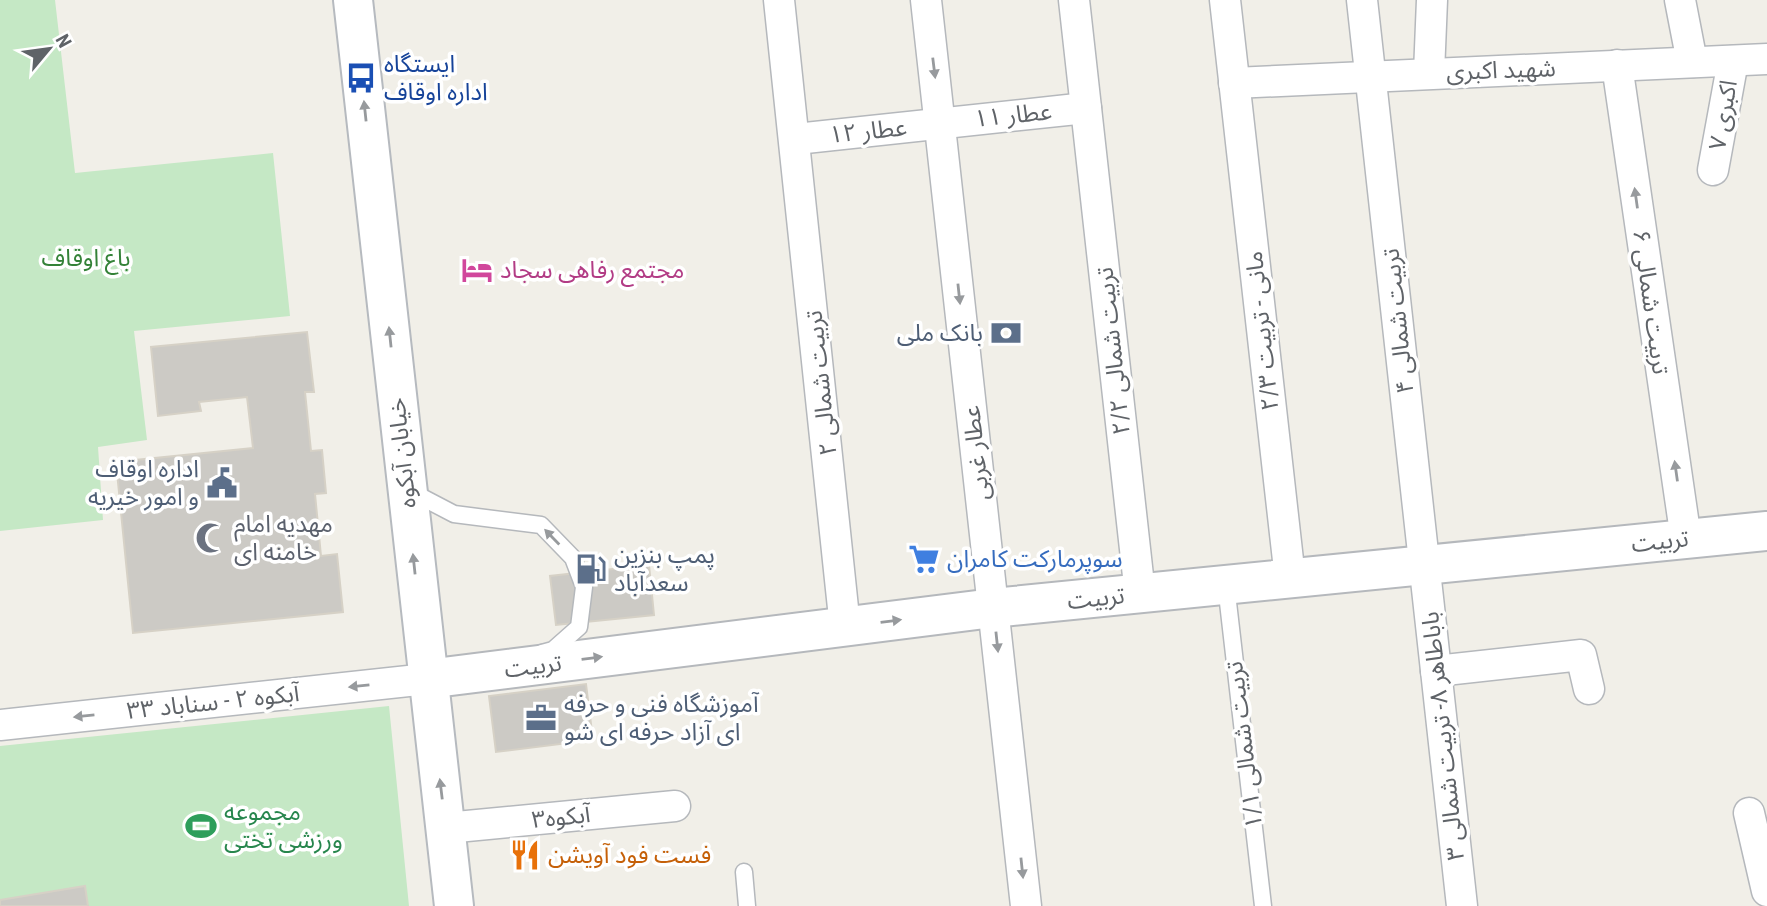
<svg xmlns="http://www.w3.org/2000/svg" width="1767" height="906" viewBox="0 0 1767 906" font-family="'Roboto Condensed','Noto Sans Arabic',sans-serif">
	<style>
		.green { fill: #c5e8c5 }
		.building { fill: #cccac5; stroke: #d6d1c6; stroke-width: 2 }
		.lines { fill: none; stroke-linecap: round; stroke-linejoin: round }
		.service-casing { stroke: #b5b8bc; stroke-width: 19 }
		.minor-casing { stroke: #b5b8bc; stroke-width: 33 }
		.tertiary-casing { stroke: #b5b8bc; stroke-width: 42 }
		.secondary-casing { stroke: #b6babf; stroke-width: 42 }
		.service { stroke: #fff; stroke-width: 16 }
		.minor { stroke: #fff; stroke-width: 30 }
		.tertiary { stroke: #fff; stroke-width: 38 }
		.secondary { stroke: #fff; stroke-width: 38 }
		.oneway { fill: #979a9d }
		.labels { text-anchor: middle; stroke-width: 7; stroke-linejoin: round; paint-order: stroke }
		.transit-label { font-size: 24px; fill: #164399; stroke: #fff; text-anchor: start }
		.street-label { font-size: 24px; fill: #5f6368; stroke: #fff }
		.park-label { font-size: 24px; fill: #348238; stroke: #fff }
		.hotel-label { font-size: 24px; fill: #b23c85; stroke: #fff; text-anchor: start }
		.service-label { font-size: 24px; fill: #4e5e75; stroke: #fff; text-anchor: end }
		.worship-label { font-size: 24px; fill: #5b616d; stroke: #fff; text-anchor: start }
		.shop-label { font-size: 24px; fill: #366cbe; stroke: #fff; text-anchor: start }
		.leisure-label { font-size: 24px; fill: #27864d; stroke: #fff; text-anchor: start }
		.food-label { font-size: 24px; fill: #c56008; stroke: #fff; text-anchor: start }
	</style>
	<rect width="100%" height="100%" fill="#f1efe8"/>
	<g class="green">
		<polygon points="0,0 55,0 75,173 273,153 290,316 134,331 147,440 98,447 103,520 0,531"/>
		<polygon points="389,706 409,906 0,906 0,746"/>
	</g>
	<g class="building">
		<polygon points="307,332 314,392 305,392 311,451 322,450 326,493 315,494 321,556 337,554 343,612 133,633 116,462 253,448 247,397 199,402 201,411 158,416 151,347"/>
		<polygon points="649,565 654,615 556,625 550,576"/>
		<polygon points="586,684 593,740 496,752 489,696"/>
		<polygon points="85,886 88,906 0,906 0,900"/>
	</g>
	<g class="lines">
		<g class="service-casing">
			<g id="service">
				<polyline points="410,491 454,514 541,525 573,558 584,587 579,627 553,650 542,653"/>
				<polyline points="1226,585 1263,906"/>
				<polyline points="744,872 747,906"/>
			</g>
		</g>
		<g class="minor-casing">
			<g id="minor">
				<polyline points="779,0 845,627"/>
				<polyline points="926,0 1026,906"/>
				<polyline points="1074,0 1140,594"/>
				<polyline points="1225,0 1290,578"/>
				<polyline points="1362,0 1462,906"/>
				<polyline points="1680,0 1692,62"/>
				<polyline points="1617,65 1686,539"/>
				<polyline points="1429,73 1432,0"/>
				<polyline points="1234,83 1767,59"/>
				<polyline points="796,139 1086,108"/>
				<polyline points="1713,170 1733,61"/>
				<polyline points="1436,671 1581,655 1589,689"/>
				<polyline points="0,725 427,679"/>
				<polyline points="1749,813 1767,891"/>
				<polyline points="446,828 675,806"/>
			</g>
		</g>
		<g class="tertiary-casing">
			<polyline id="tertiary" points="427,679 993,608 1767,531"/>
		</g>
		<g class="secondary-casing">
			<polyline id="secondary" points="353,0 454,906"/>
		</g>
		<use href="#service" class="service"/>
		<use href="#minor" class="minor"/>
		<use href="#tertiary" class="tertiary"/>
		<use href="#secondary" class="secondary"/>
	</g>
	<defs><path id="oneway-solid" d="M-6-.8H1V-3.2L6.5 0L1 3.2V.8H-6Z" transform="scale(1.75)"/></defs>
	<g class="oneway">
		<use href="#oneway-solid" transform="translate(934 68) rotate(83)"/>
		<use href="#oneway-solid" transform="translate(365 111) rotate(-96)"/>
		<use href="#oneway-solid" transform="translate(1636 198) rotate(-98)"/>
		<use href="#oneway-solid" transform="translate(959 294) rotate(84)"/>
		<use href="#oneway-solid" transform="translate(390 337) rotate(-96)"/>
		<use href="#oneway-solid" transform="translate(1676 471) rotate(-98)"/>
		<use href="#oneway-solid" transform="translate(552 537) rotate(-134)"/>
		<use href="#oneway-solid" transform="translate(414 564) rotate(-96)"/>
		<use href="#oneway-solid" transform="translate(891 621) rotate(-7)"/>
		<use href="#oneway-solid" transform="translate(997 642) rotate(84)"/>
		<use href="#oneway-solid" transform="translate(592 658) rotate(-7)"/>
		<use href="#oneway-solid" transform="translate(359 686) rotate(174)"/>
		<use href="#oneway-solid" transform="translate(84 716) rotate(174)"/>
		<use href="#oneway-solid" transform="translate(441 789) rotate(-97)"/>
		<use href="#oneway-solid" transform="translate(1022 868) rotate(84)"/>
	</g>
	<defs>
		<g id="bus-bare" transform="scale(2.415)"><path d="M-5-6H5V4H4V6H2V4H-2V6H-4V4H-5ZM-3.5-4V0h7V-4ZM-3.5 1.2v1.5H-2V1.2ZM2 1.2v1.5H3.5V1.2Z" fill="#1a4fb4" stroke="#fff" stroke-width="2.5" paint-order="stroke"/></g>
		<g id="hotel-bare" transform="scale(2.415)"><path d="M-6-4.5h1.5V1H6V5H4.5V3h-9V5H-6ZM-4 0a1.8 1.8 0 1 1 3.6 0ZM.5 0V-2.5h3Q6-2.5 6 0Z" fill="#d1479c" stroke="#fff" stroke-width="2.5" paint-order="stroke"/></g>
		<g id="bank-bare" transform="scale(2.415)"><path d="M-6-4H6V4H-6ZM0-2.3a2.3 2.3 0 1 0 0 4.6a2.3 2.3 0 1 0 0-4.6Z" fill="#5c6f8a" stroke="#fff" stroke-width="2.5" paint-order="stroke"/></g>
		<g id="civic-bare" transform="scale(2.415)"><path d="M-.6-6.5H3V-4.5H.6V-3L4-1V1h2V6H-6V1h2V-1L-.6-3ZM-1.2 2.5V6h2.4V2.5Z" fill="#5c6f8a" stroke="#fff" stroke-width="2.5" paint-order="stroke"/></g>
		<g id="mosque-bare" transform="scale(2.415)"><path d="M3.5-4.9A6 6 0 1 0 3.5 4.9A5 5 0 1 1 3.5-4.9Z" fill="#6b7280" stroke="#fff" stroke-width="2.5" paint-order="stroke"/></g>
		<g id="supermarket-bare" transform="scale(2.415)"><path d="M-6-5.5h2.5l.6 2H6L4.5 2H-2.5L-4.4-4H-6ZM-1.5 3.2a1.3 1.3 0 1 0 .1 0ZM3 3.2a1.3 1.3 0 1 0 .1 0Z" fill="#3f7fe0" stroke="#fff" stroke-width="2.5" paint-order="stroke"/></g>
		<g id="fuel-bare" transform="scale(2.415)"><path d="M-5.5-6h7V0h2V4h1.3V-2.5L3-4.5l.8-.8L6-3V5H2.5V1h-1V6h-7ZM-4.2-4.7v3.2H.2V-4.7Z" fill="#5c6f8a" stroke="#fff" stroke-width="2.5" paint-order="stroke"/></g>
		<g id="office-bare" transform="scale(2.415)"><path d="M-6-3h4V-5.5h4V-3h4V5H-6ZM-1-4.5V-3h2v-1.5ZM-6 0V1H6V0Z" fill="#5c6f8a" stroke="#fff" stroke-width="2.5" paint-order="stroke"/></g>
		<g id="stadium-bare" transform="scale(2.415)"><path d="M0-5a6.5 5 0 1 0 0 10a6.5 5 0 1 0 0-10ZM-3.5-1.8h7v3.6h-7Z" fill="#2e9e5b" stroke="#fff" stroke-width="2.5" paint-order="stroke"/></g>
		<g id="restaurant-bare" transform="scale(2.415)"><path d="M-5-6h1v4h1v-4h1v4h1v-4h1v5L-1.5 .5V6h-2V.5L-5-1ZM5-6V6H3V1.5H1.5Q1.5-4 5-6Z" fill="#e8710a" stroke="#fff" stroke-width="2.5" paint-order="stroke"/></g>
	</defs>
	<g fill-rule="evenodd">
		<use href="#bus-bare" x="361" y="78"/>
		<use href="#hotel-bare" x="477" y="270"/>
		<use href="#bank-bare" x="1006" y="333"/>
		<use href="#civic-bare" x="222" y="483"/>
		<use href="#mosque-bare" x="211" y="538"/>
		<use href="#supermarket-bare" x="924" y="559"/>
		<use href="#fuel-bare" x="591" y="569"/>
		<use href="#office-bare" x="541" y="718"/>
		<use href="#stadium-bare" x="201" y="826"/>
		<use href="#restaurant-bare" x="525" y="855"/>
	</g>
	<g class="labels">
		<g class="transit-label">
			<text x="384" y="72">ایستگاه<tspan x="384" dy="28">اداره اوقاف</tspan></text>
		</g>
		<g class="street-label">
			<text transform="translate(1501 70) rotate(-2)" y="8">شهید اکبری</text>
			<text transform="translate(1013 115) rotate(-6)" y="8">عطار ۱۱</text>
			<text transform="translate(1723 115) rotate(-80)" y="8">اکبری ۷</text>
			<text transform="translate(868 131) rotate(-6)" y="8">عطار ۱۲</text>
			<text transform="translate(1651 302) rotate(82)" y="8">تربیت شمالی ۶</text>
			<text transform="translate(1398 321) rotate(-96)" y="8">تربیت شمالی ۴</text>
			<text transform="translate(1262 331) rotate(-96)" y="8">مانی - تربیت ۲/۳</text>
			<text transform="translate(1113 351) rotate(-96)" y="8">تربیت شمالی ۲/۲</text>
			<text transform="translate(821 383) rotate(-96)" y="8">تربیت شمالی ۲</text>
			<text transform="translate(402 453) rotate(-96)" y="8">خیابان آبکوه</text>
			<text transform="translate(976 453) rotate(-96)" y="8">عطار غربی</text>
			<text transform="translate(1660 541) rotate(-6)" y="8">تربیت</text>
			<text transform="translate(1096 598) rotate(-6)" y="8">تربیت</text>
			<text transform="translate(533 666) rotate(-7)" y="8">تربیت</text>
			<text transform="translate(213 702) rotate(-6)" y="8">آبکوه ۲ - سناباد ۳۳</text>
			<text transform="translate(1443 736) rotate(-96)" y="8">باباطاهر ۸- تربیت شمالی ۳</text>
			<text transform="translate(1244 745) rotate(-97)" y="8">تربیت شمالی ۱/۱</text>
			<text transform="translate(561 817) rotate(-6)" y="8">آبکوه۳</text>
		</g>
		<g class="park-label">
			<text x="86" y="266">باغ اوقاف</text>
		</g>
		<g class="hotel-label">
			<text x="500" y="278">مجتمع رفاهی سجاد</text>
		</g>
		<g class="service-label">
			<text x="983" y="341">بانک ملی</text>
			<text x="199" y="477">اداره اوقاف<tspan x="199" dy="28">و امور خیریه</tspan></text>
			<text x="614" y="563" text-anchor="start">پمپ بنزین<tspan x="614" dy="28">سعدآباد</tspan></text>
			<text x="564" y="712" text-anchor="start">آموزشگاه فنی و حرفه<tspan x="564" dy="28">ای آزاد حرفه ای شو</tspan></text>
		</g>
		<g class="worship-label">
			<text x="234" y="532">مهدیه امام<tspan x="234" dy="28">خامنه ای</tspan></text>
		</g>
		<g class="shop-label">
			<text x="947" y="567">سوپرمارکت کامران</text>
		</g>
		<g class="leisure-label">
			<text x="224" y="820">مجموعه<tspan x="224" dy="28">ورزشی تختی</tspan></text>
		</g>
		<g class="food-label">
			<text x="548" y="863">فست فود آویشن</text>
		</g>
	</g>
	<g transform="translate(49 49) rotate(61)" stroke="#ffffff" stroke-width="5" paint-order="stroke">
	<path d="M0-5L12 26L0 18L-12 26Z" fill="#5f6368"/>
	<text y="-10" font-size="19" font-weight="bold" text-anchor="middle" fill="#5f6368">N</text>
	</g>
</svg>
